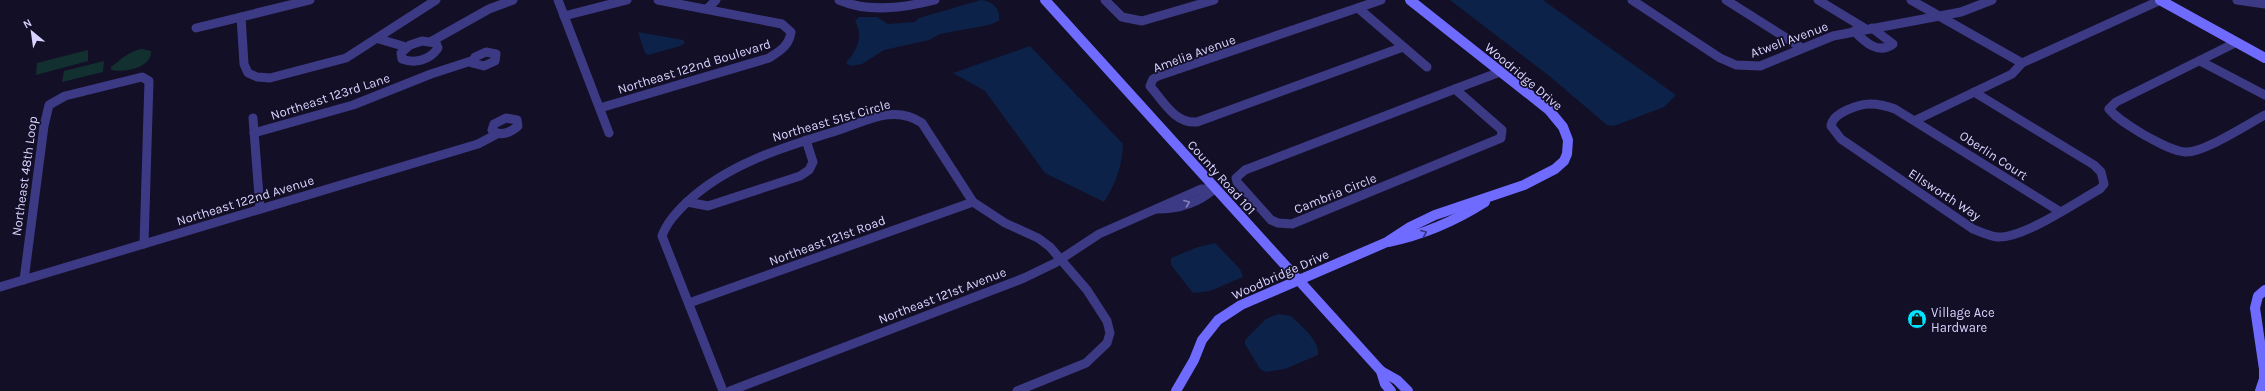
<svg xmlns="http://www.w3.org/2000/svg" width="2265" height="391" viewBox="0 0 2265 391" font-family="Karla,sans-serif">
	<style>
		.green { fill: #12302f }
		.water { fill: #0c2248 }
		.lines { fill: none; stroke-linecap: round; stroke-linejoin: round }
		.street { stroke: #3d3a85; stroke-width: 9 }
		.secondary { stroke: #6f6bff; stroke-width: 10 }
		.oneway { stroke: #837fbc }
		.oneway2 { stroke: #38347d }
		.labels { text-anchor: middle; stroke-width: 3.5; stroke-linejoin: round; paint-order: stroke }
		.street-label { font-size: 13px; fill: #d9d4ff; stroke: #130f26 }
		.poi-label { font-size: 13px; fill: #d9d4ff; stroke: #130f26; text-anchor: start }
	</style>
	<rect width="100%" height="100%" fill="#130f26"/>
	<g class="green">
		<path d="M142,49L151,51C152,68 124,73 111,70V67C120,60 131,50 142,49Z"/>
		<polygon points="88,50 88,61 36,75 37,63"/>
		<polygon points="104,61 103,72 62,82 64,71"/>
	</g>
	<g class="water">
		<path d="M981,0C992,1 1001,8 999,21L989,25L940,34L929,40L884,50L862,64L851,66L846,63C857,50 864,37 855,21L859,17H877L888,24L915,22L919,18Z"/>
		<polygon points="1450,0 1543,0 1676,95 1664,107 1614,126 1607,125 1548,75"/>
		<polygon points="638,32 683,40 685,43 680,46 648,55 645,53"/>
		<path d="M1030,46L1123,144C1122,167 1116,183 1104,202L1045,173L985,91L953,73Z"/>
		<polygon points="1215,243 1240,269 1243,277 1210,291 1193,293 1171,265 1171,258 1198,247"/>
		<path d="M1278,314L1291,316C1301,326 1320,340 1318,355L1285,369L1266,372L1260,369L1245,344V340L1266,319Z"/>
	</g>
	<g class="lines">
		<g class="street">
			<polyline points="558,0 609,133"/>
			<path d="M839,0C869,13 904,8 935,0"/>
			<polyline points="1105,0 1122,17 1142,21 1214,0"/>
			<path d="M1381,0L1158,76L1153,79L1150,86C1163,101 1175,124 1197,122L1403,47"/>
			<polyline points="1632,0 1720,58 1736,65 1760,66 1833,36 1961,12 1992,0"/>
			<polyline points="1726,0 1802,48"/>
			<polyline points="1818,0 1866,29"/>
			<polyline points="1911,0 2022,63"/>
			<polyline points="2237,0 2265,4"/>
			<polyline points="1358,8 1427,67"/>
			<polyline points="707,9 716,0"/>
			<polyline points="564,16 627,0"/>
			<polyline points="241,17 244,64 248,73 257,77 270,78 346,58 436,0"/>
			<polyline points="196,28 310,0"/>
			<path d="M1854,31C1865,42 1878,55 1893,44L1872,28"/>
			<polyline points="379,39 406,47"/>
			<path d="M422,41L436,43L438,48C430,60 415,64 402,59L401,53L410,45Z"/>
			<polyline points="432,41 489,9 513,0"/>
			<path d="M2235,43L2116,102L2109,109C2119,121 2133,128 2146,136C2158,142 2172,151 2185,152C2202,154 2248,124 2265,115"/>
			<polygon points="486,52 496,54 495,61 484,66 472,63 475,57"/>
			<polyline points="2200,61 2265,95"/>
			<polygon points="1455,89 1502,130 1501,138 1292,224 1278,223 1271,220 1237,182 1236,178 1245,170"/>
			<polyline points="1455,89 1500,72"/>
			<path d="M1974,92L2094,165L2101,172L2104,184L2100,189C2076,202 2023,239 1997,237C1989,236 1980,232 1973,229L1841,139L1831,126C1832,113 1859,104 1870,104C1879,104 1887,106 1895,109L2059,211"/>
			<path d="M600,108L769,58C780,51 789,46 791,32L782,24L658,0"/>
			<polyline points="253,118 260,209"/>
			<path d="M506,118L517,120L518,126C510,133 501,137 492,130L494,124Z"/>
			<polyline points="1916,120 2012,74 2022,63 2161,0"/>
			<polyline points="254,133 353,105 431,74 471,61"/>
			<polyline points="687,202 708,206 800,176 809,170 813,162 806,140"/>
			<path d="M1157,209C1178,209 1198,203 1214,189"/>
			<polyline points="24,280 44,126 49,105 65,96 142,77 149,81 144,244"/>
			<polyline points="0,287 478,144 497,134"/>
			<polyline points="689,303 973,202"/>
			<path d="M723,391L662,236C667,222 677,212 687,202C728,164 781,148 833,132C863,123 893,103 922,123L973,202L1005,223L1038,238L1050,247L1087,290L1107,321L1110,333L1107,343L1086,363L1017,391"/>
			<polyline points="730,391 1024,278 1055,263 1099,234 1201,189 1214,189"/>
		</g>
		<g class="secondary">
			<polyline points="1045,0 1381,371 1397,380 1408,391"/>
			<polyline points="2160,0 2265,58"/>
			<path d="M1388,242C1423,235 1455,221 1485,202"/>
			<polyline points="1381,371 1385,384 1391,391"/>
			<polyline points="1176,391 1194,360 1202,340 1218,320 1241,305 1387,242 1410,227 1435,215 1524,185 1555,169 1564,161 1567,154 1568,140 1563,127 1549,110 1410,0"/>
			<polyline points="2260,391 2264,379 2264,369 2255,308 2258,296 2265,290"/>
		</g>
	</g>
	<defs><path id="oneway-chevron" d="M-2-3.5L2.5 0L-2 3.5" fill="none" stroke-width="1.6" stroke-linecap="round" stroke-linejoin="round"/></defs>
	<use class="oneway" href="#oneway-chevron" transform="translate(1187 203) rotate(-21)"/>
	<use class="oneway2" href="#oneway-chevron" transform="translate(1424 233) rotate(-23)"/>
	<defs>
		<g id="shop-disc" transform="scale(1)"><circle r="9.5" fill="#00e5ff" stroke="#130f26"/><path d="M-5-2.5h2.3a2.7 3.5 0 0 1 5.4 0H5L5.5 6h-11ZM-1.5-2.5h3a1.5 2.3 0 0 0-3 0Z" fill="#111"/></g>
	</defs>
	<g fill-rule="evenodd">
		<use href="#shop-disc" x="1917" y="319"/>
	</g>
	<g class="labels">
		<g class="street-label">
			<text transform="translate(1789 39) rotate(-20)" y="5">Atwell Avenue</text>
			<text transform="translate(1194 53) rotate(-20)" y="5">Amelia Avenue</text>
			<text transform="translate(694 66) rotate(-17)" y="5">Northeast 122nd Boulevard</text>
			<text transform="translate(1524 76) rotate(40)" y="5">Woodridge Drive</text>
			<text transform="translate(330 96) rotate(-18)" y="5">Northeast 123rd Lane</text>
			<text transform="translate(831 120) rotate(-16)" y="5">Northeast 51st Circle</text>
			<text transform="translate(1994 155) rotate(33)" y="5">Oberlin Court</text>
			<text transform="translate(24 176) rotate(-82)" y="5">Northeast 48th Loop</text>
			<text transform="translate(1222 177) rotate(48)" y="5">County Road 101</text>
			<text transform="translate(1335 193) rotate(-22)" y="5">Cambria Circle</text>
			<text transform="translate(1945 194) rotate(33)" y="5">Ellsworth Way</text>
			<text transform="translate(245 200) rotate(-17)" y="5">Northeast 122nd Avenue</text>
			<text transform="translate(827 240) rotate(-20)" y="5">Northeast 121st Road</text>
			<text transform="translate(1280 274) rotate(-24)" y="5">Woodbridge Drive</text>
			<text transform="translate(942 295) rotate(-21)" y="5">Northeast 121st Avenue</text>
		</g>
		<g class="poi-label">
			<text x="1931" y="317">Village Ace<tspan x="1931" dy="15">Hardware</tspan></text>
		</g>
	</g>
	<g transform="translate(32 32) rotate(331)" stroke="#130f26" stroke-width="3" paint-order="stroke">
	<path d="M0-3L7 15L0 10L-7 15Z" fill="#d9d4ff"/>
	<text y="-6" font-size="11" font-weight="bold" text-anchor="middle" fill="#d9d4ff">N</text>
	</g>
</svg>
